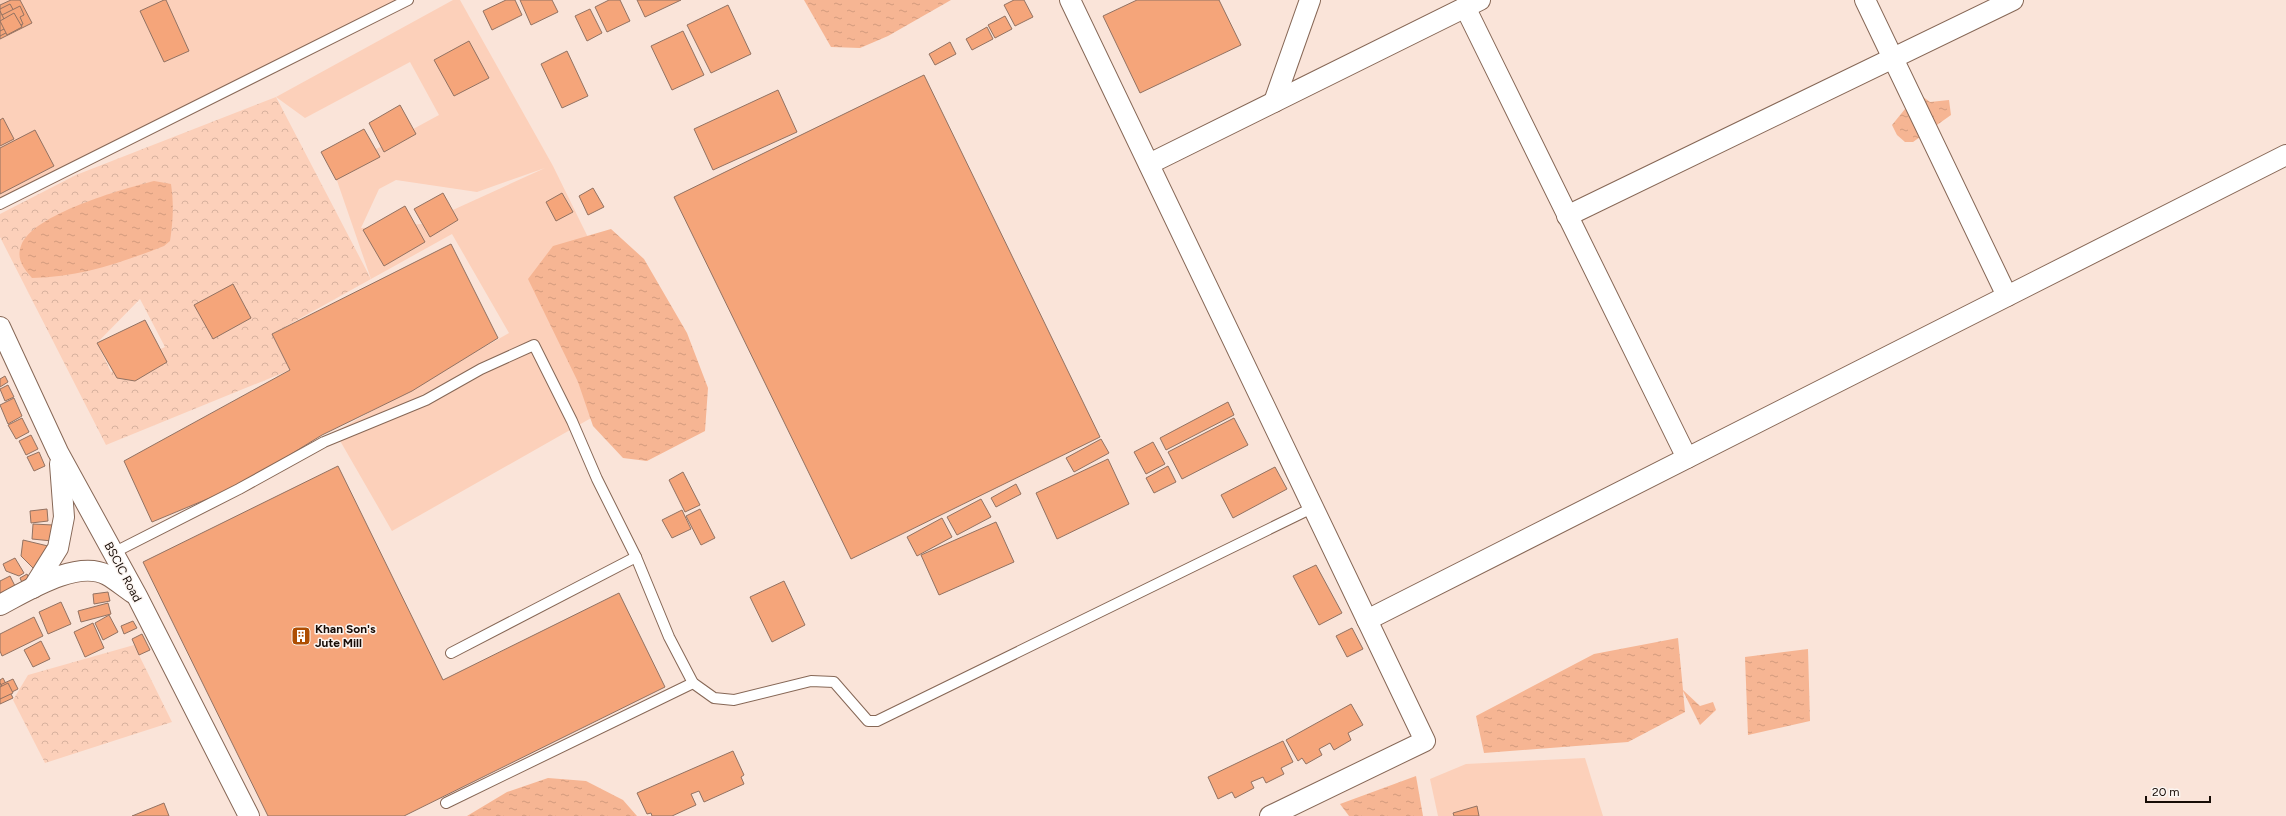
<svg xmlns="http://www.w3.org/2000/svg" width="2286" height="816" viewBox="0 0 2286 816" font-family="Figtree,sans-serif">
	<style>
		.green { fill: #fcd0ba; fill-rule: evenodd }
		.forest { fill: url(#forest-crowns); fill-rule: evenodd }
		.water { fill: url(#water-ripples) }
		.building { fill: #f5a57a; stroke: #927262 }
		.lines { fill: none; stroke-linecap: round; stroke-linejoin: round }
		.service-casing { stroke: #866756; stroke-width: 12 }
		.minor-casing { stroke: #866756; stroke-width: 22 }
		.service { stroke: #fff; stroke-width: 10 }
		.minor { stroke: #fff; stroke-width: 20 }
		.labels { text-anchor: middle; stroke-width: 3; stroke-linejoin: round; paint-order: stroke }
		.street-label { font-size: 12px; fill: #170c06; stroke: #fcf5f1 }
		.poi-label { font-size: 12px; font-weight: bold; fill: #170c06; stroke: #fcf5f1; text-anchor: start }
	</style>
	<defs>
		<pattern id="forest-crowns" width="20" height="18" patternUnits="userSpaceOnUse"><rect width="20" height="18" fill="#fcd0ba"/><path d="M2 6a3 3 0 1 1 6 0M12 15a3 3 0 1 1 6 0" fill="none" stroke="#d7b19e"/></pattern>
		<pattern id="water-ripples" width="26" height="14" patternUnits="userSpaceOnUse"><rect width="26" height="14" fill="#f6b593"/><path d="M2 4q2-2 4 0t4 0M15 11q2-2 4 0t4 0" fill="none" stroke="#d29a7d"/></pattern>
	</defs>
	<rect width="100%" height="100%" fill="#fae4d9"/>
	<g class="green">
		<polygon points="0,0 409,0 0,200"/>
		<path d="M453,0H460L553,166L658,380L392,531L335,432L509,333L452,234L371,279L334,172L439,115L410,62L305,118L276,97ZM545,168L422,224L361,228L379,189L396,180L477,192Z"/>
		<polygon points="1585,758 1603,816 1438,816 1430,779 1466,764"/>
	</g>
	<g class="forest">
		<path d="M276,97L371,279L272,334L290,370L106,445L0,237V214L76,175ZM140,299L165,347L111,372L97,343Z"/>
		<polygon points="134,645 172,722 45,763 13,700 28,675"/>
	</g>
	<g class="water">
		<polygon points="804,0 951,0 888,36 860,48 831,47"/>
		<polygon points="1915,91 1930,102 1949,100 1951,115 1913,142 1905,142 1897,135 1892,125 1905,109"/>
		<path d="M154,181L171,184C174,204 173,222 170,241L164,246C120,263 80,277 32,278C24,269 16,259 21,246C32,214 123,189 154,181Z"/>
		<polygon points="611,229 644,259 687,333 708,388 705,431 647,461 623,458 593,426 578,382 528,279 553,246"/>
		<polygon points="1678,638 1683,690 1700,706 1713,702 1716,710 1700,725 1683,691 1685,712 1628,742 1484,753 1476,716 1594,654"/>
		<polygon points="1808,649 1810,721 1748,735 1745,657"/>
		<polygon points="1416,776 1423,816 1349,816 1340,804"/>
		<polygon points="548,778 586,781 623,800 637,816 467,816 507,792"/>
	</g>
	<g class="building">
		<polygon points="11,0 20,0 32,23 0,39 0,5"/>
		<polygon points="164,0 166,0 189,51 164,62 140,11"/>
		<polygon points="506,0 515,0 522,15 492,30 483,11"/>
		<polygon points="520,0 552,0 558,12 531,25"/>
		<polygon points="609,0 620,0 630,21 607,32 595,7"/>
		<polygon points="637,0 681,0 645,17"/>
		<polygon points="1014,0 1024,0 1033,17 1015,26 1004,5"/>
		<polygon points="1137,0 1219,0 1241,45 1140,93 1103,16"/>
		<polygon points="10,4 22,26 8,34 0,18 0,9"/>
		<polygon points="728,5 751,54 711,73 687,25"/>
		<polygon points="20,6 24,15 20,17 23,24 0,36 0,16"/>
		<polygon points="590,9 602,33 587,41 575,16"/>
		<polygon points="0,11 8,27 0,31"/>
		<polygon points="14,13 22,27 7,35 0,21"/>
		<polygon points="1005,16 1012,29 995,38 988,25"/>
		<polygon points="987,27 993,39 972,50 966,39"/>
		<polygon points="683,31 704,75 672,90 651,46"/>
		<polygon points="469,41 489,78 454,96 434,60"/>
		<polygon points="950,42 956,54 935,65 929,54"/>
		<polygon points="567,51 588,96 562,108 541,64"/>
		<polygon points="924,75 1100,437 851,559 674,197"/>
		<polygon points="778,90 797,132 713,170 694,129"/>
		<polygon points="400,105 416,134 384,152 369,123"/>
		<polygon points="3,118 14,139 0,146 0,120"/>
		<polygon points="364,129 380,157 336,180 321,152"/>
		<polygon points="35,130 54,166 0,194 0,148"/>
		<polygon points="593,188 604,207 588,215 579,196"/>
		<polygon points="443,193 458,220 430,237 414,209"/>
		<polygon points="562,193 573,212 556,221 546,202"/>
		<polygon points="405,206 425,242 384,266 363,230"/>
		<polygon points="451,244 498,338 412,391 322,435 241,485 152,522 124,461 290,370 272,334"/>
		<polygon points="233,284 251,318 213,339 194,305"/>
		<polygon points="145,320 167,362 135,381 117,378 97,343"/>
		<polygon points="5,376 8,382 0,387 0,379"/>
		<polygon points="8,385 14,397 5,401 0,389"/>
		<polygon points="14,398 22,416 8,424 0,405"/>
		<polygon points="1228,402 1234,415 1166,450 1160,438"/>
		<polygon points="22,418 29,432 16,439 8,425"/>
		<polygon points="1234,418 1248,445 1182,479 1168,452"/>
		<polygon points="31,435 38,449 26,455 19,441"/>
		<polygon points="1101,439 1109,453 1074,472 1066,458"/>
		<polygon points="1153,442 1165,464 1146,474 1134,452"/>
		<polygon points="39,452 45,466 34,471 27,457"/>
		<polygon points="1108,459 1129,504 1057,539 1036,493"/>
		<polygon points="338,466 443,680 619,593 665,687 404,816 268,816 143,562"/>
		<polygon points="1168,466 1176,482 1154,493 1146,478"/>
		<polygon points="1275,467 1287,489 1233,518 1221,495"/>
		<polygon points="683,472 700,505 685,512 669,480"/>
		<polygon points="1016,484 1021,494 996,507 991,498"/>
		<polygon points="981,499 991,517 957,535 947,517"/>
		<polygon points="47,509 48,521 31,523 30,511"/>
		<polygon points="700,509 715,538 701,545 686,516"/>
		<polygon points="682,510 691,529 672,538 662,520"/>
		<polygon points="942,518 952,537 917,556 907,537"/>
		<polygon points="996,522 1014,562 939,595 921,555"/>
		<polygon points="33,524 53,525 52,541 32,539"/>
		<polygon points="23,540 48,546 40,575 21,556"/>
		<polygon points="15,558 24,573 19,576 6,571 3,564"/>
		<polygon points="1316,565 1342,613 1319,625 1293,576"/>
		<polygon points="27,574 30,581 23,585 20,578"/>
		<polygon points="10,576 16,588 0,594 0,581"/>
		<polygon points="784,581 805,625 772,642 750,597"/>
		<polygon points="108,592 110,601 94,604 93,594"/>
		<polygon points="61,602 71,624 48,634 39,612"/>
		<polygon points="108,603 111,614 81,622 78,611"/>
		<polygon points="109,615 118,632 103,640 95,623"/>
		<polygon points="34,617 43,636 2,656 0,651 0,634"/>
		<polygon points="133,621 137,628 124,634 121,626"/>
		<polygon points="93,623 104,648 85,657 74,632"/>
		<polygon points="1352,628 1363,649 1347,657 1336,636"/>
		<polygon points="142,634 150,650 139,655 132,639"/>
		<polygon points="41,641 50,659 33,667 24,650"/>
		<polygon points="3,678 13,698 0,704 0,680"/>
		<polygon points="13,679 18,689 0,698 0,685"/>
		<polygon points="0,683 7,694 0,698"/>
		<polygon points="8,683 13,693 0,699 0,687"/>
		<polygon points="1351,704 1363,725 1348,733 1351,740 1334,750 1330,743 1319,749 1322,755 1306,764 1302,758 1298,761 1286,740"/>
		<polygon points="1283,741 1293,762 1281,768 1284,774 1266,783 1263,777 1251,782 1254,788 1235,798 1232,792 1218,799 1208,777"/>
		<polygon points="733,751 744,775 741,777 744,784 704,802 699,791 691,794 696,805 672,816 652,816 651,813 647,814 637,793"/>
		<polygon points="164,803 169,816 132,816"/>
		<polygon points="1477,806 1479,816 1454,816 1453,813"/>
	</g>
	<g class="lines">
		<g class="service-casing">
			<g id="service">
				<polyline points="0,204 408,0"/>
				<polyline points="113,553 239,489 324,442 426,400 481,369 534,345 572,421 597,479 636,557 669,637 693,683 714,698 734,700 811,681 834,682 868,721 877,721 1314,507"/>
				<polyline points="451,653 636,557"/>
				<polyline points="446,803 693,683"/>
			</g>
		</g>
		<g class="minor-casing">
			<g id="minor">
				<polyline points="1070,0 1425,741 1270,816"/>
				<polyline points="1865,0 2007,296"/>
				<polyline points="1465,7 1687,458"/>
				<polyline points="1274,102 1310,0"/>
				<polyline points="1149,164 1480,0"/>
				<polyline points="1567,216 2013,0"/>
				<polyline points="0,327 58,452 137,596 249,816"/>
				<polyline points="33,588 58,548 64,517 60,464"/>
				<path d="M0,605C27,591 77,559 107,575C116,580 124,587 133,593"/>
				<polyline points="1367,620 2286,155"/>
			</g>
		</g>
		<use href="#service" class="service"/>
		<use href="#minor" class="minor"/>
	</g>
	<defs>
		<g id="building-square" transform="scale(1)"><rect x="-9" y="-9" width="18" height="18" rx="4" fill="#ae4e02" stroke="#fcf5f1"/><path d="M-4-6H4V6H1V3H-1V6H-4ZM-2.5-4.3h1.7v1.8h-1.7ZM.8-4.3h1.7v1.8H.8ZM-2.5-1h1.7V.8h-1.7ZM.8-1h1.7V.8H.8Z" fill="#fff"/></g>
	</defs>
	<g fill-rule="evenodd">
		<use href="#building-square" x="301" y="636"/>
	</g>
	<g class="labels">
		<g class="street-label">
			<text transform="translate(123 572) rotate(62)" y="4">BSCIC Road</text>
		</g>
		<g class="poi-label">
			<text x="315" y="633">Khan Son's<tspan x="315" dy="14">Jute Mill</tspan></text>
		</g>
	</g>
	<path d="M2146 796v6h64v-6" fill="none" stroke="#170c06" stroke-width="2"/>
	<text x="2152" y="796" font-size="12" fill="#170c06" stroke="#fcf5f1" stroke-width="3" paint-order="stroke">20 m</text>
</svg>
